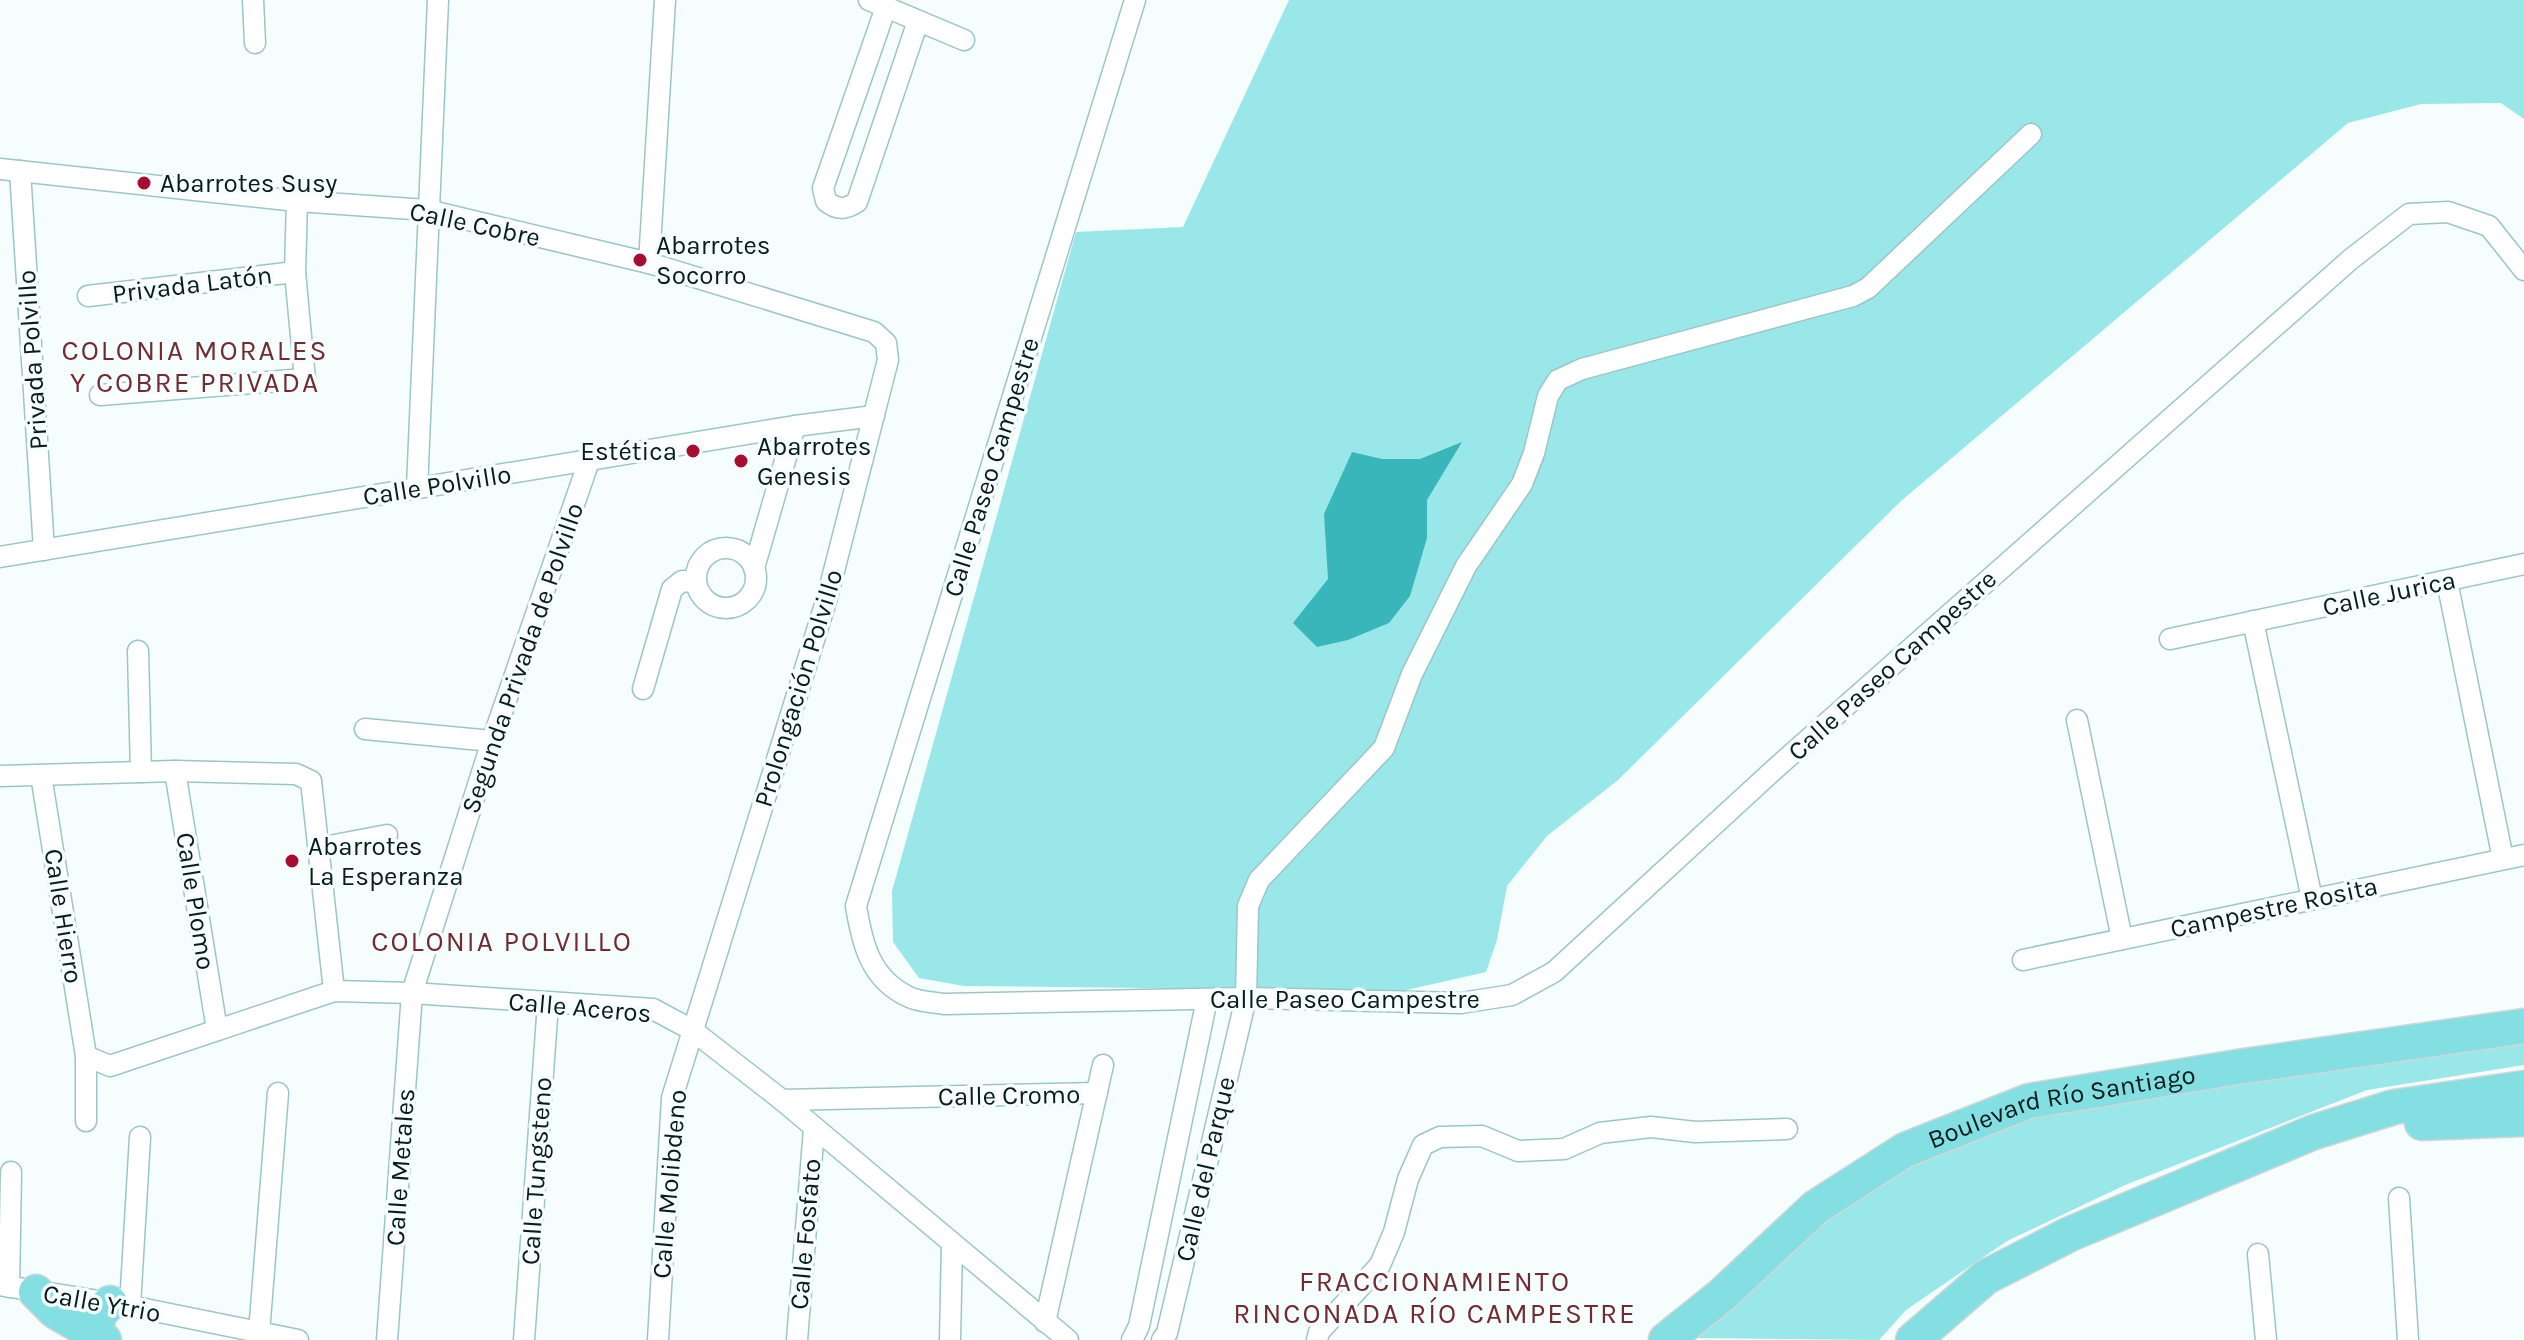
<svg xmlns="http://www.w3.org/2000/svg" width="2524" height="1340" viewBox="0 0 2524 1340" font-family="Karla,sans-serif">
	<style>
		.green { fill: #9ae7e9 }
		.water { fill: #38b6ba }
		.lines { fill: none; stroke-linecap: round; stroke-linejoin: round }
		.street-casing { stroke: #9bc6c7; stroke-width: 23 }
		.primary-casing { stroke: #d3d6d6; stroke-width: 37 }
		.street { stroke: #fff; stroke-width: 20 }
		.primary { stroke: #83dfe2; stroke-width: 34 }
		.poi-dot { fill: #a70d30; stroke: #f5fdfd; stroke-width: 3 }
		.labels { text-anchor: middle; stroke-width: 7; stroke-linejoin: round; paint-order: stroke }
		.poi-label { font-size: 26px; fill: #0a1b1b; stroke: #f5fdfd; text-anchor: start }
		.street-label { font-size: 26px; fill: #0a1b1b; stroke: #f5fdfd }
		.neighbourhood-label { font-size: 28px; letter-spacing: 2px; fill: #722b31; stroke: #f5fdfd }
	</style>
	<rect width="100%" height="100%" fill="#f5fdfd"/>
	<g class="green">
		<polygon points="1289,0 2524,0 2524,119 2501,103 2421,104 2348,123 1901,501 1618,780 1547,836 1507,886 1497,940 1486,972 1402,991 964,986 919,978 893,942 892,891 1076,232 1183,227"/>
		<polygon points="2524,1040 2524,1065 2367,1090 2125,1185 2007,1241 1906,1310 1879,1340 1698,1338 1843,1201 1935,1153 2033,1115"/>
	</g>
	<polygon class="water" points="1462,442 1427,500 1427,538 1410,596 1389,623 1348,640 1317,647 1293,623 1328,579 1324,514 1352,452 1382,459 1420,459"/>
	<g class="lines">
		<g class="street-casing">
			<g id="street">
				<polyline points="253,0 255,43"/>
				<polyline points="869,0 964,40"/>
				<path d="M1135,0L856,906C862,943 870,978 907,996C917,1002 933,1002 944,1004L1246,998L1461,1003L1512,995L1554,972L1777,767L2351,259L2409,214L2448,212L2489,226L2524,270"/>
				<path d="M886,7L823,188L826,201C837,210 845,210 857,202L918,21"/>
				<polyline points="0,169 297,201 427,210 649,263 874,332 886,343 888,360 827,598 672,1098 658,1340"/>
				<polyline points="20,171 44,550"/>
				<polyline points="649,263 665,0"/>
				<polyline points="88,296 295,272"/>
				<polyline points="100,395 305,379 295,272 297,201"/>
				<polyline points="417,488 438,0"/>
				<circle cx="726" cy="578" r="30"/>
				<polyline points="0,557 795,426 874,416"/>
				<polyline points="754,568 795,426"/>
				<polyline points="2447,581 2503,859"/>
				<polyline points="2253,621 2312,899"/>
				<polyline points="2170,639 2524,564"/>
				<polyline points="138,651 141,772"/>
				<polyline points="643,689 672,589 682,581 696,582"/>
				<polyline points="2077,720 2122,939"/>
				<polyline points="365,729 492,741"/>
				<polyline points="175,771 217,1030"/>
				<polyline points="41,775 86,1056 86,1121"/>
				<polyline points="0,776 175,771 296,774 311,781 334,991"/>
				<polyline points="319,848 387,835"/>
				<polyline points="2023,960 2524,855"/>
				<polyline points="86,1056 110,1066 334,991 412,993 653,1009 692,1030 782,1100 1068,1340"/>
				<polyline points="782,1100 1097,1093"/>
				<polyline points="2399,1198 2408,1340"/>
				<polyline points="2258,1254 2266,1340"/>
				<polyline points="0,1285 130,1306 298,1340"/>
				<polyline points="9,1287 11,1172"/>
				<polyline points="130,1306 140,1137"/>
				<polyline points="1045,1322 1103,1065"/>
				<polyline points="259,1333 278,1093"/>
				<polyline points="387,1340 412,993 492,741 589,461"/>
				<polyline points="524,1340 548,1003"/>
				<polyline points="797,1340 814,1129"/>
				<polyline points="950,1340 952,1244"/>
				<polyline points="1132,1340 1139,1326 1207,999"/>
				<polyline points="1162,1340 1167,1333 1246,998 1248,906 1259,880 1384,748 1412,674 1466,566 1522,484 1534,453 1548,396 1558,380 1582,369 1853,296 1868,288 2031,134"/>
				<polyline points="1317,1340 1319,1332 1380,1265 1394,1232 1408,1179 1423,1145 1440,1137 1482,1136 1518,1151 1564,1149 1600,1133 1651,1127 1695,1132 1787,1129"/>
			</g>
		</g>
		<g class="primary-casing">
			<g id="primary">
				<polyline points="2422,1123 2524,1119"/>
				<polyline points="36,1292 55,1311 104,1340"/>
				<path d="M98,1337C96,1321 97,1314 110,1303"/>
				<path id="s1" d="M1666,1340L1722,1295L1816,1207L1905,1150L2029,1101L2244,1066L2524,1026"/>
				<polyline points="1913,1340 1986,1277 2070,1234 2314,1132 2394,1107 2524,1088"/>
			</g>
		</g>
		<use href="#street" class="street"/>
		<use href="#primary" class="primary"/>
	</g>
	<g class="poi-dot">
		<circle cx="144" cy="183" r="8"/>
		<circle cx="640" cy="260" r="8"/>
		<circle cx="693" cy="451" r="8"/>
		<circle cx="741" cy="461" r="8"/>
		<circle cx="292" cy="861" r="8"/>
	</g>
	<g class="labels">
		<g class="poi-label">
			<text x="160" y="192">Abarrotes Susy</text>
			<text x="656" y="254">Abarrotes<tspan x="656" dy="30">Socorro</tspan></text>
			<text x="757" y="455">Abarrotes<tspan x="757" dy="30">Genesis</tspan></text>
			<text x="677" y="460" text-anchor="end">Estética</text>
			<text x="308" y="855">Abarrotes<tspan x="308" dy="30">La Esperanza</tspan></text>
		</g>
		<g class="street-label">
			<text transform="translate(475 224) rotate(12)" y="9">Calle Cobre</text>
			<text transform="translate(192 284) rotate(-7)" y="9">Privada Latón</text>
			<text transform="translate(32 360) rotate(-94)" y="9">Privada Polvillo</text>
			<text transform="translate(991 467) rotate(-73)" y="9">Calle Paseo Campestre</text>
			<text transform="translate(437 485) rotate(-9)" y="9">Calle Polvillo</text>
			<text transform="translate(2389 593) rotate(-12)" y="9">Calle Jurica</text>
			<text transform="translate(522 658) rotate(-71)" y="9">Segunda Privada de Polvillo</text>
			<text transform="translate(1892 665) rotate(-42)" y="9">Calle Paseo Campestre</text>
			<text transform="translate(798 688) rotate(-73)" y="9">Prolongación Polvillo</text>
			<text transform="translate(196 901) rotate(81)" y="9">Calle Plomo</text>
			<text transform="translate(2274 907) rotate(-12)" y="9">Campestre Rosita</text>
			<text transform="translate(64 916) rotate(81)" y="9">Calle Hierro</text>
			<text x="1345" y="1008">Calle Paseo Campestre</text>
			<text transform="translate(580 1007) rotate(5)" y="9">Calle Aceros</text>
			<text transform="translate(1009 1095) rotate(-1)" y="9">Calle Cromo</text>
			<text dy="9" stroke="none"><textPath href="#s1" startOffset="470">Boulevard Río Santiago</textPath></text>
			<text transform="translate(400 1167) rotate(-86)" y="9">Calle Metales</text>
			<text transform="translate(1205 1169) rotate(-77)" y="9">Calle del Parque</text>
			<text transform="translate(536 1171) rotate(-86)" y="9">Calle Tungsteno</text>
			<text transform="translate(669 1184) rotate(-85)" y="9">Calle Molibdeno</text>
			<text transform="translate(805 1234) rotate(-85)" y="9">Calle Fosfato</text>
			<text transform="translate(102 1303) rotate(10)" y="9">Calle Ytrio</text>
		</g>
		<g class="neighbourhood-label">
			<text x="195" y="360">COLONIA MORALES<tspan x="195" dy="32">Y COBRE PRIVADA</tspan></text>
			<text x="502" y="951">COLONIA POLVILLO</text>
			<text x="1435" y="1291">FRACCIONAMIENTO<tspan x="1435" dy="32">RINCONADA RÍO CAMPESTRE</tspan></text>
		</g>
	</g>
</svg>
